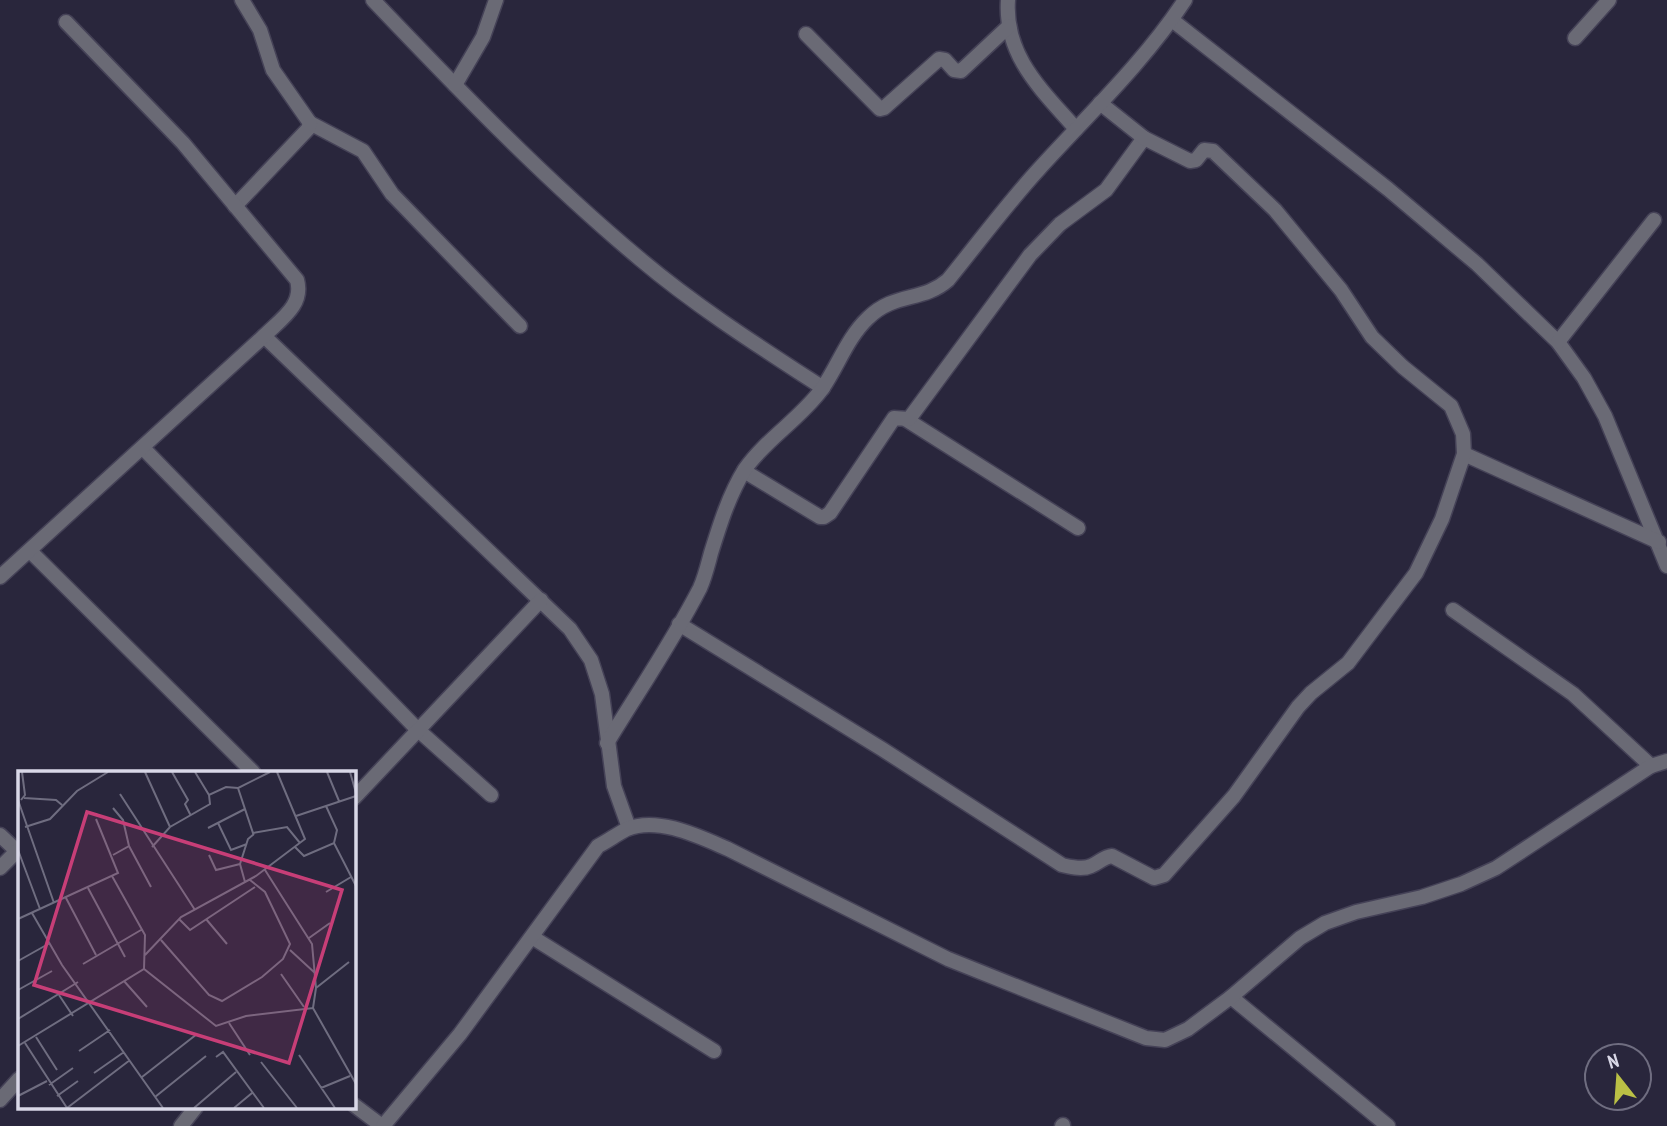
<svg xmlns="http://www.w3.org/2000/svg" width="1667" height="1126" viewBox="0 0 1667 1126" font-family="'PT Sans Narrow',sans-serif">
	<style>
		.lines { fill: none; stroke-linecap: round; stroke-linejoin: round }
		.minor-casing { stroke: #454257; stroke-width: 17 }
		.tertiary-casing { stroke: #454257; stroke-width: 17 }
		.minor { stroke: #6a6a75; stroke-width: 14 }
		.tertiary { stroke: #6a6a75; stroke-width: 14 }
		.inset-road { fill: none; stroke: #6f6d80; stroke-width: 2 }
		.view { fill: #c73e77; fill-opacity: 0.15; stroke: #c73e77; stroke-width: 3.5 }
		.inset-edge { fill: none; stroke: #d9d8e7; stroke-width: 3.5 }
	</style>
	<rect width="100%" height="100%" fill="#29263c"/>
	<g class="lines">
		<g class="minor-casing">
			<g id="minor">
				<path d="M373,0C459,90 544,179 640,259C697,307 760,347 823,388"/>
				<path d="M1008,0C1004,56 1042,90 1076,129"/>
				<polyline points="1172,20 1388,189 1477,264 1558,342 1584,378 1605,416 1667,566"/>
				<polyline points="806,34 880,109 884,108 939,59 945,60 954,70 961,71 1009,26"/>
				<polyline points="1575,38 1609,0"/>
				<polyline points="455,85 483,37 496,0"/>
				<polyline points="310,123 363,151 392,194 520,326"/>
				<polyline points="235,206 308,129 310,123 273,70 260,30 242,0"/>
				<polyline points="264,336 570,629 591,660 602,694 614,786 629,828"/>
				<polyline points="1558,342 1654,220"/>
				<polyline points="907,420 1078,528"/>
				<polyline points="143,448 417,729 491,795"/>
				<polyline points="1464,454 1659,542"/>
				<polyline points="744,471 820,517 824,517 830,513 894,418 909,419 1030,255 1060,224 1106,190 1144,138"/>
				<polyline points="30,551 253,772"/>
				<path d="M0,577L264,336C281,319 304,305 297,280L183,143L66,22"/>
				<polyline points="1453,610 1573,694 1651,766"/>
				<path d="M679,624L882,749L1062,865C1071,867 1082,870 1091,866C1099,863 1103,857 1112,856L1154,878L1164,875L1234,796L1298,707L1311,693L1348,663L1416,573L1442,519L1464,454L1463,434L1451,406L1403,367L1372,337L1341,290L1275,210L1213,151L1204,150L1196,160L1190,161L1144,138L1100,103"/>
				<path d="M607,743C638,692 673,641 700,588C705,577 708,564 711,553C720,524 729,495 745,469C766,439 800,419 822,389C838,366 847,338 868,318C894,292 923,302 948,280C978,243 1007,204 1039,169C1089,114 1144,62 1185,0"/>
				<polyline points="354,798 541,600"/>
				<polyline points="0,835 19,853"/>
				<polyline points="0,868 17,851"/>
				<polyline points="532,937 714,1051"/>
				<polyline points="1231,997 1388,1126"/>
				<polyline points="0,1100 19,1079"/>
				<polyline points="354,1105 382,1126"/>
				<polyline points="181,1126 196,1107"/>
				<polyline points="1062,1126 1063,1125"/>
			</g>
		</g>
		<g class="tertiary-casing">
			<path id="tertiary" d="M383,1126L460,1034L598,846C608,841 617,834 627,829C658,816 700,837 728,849L948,959L1146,1038L1165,1040L1188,1029L1231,997L1300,938L1325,923L1356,912L1422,897L1461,884L1496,868L1651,766L1667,761"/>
		</g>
		<use href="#minor" class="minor"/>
		<use href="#tertiary" class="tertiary"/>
	</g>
	<g transform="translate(18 771)">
		<rect width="338" height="338" fill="#29263c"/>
		<path class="inset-road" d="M127,1L152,56M154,1L170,29L167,33L173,45M177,1L191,24L208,16L220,17M252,1L220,17L235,62L269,56L282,72M309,1L321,30M332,1L338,22M102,23L177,139M6,27L38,29L44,34M0,29L36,132M3,29L7,24L4,1M308,35L319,59L316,72M95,37L105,49L111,75L95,84M278,45L338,25M200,52L213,79L229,73M7,56L32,48L59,20L90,1M190,57L227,38M111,75L133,116M134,76L152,56L192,33L191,24M277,76L286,85L316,72L338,115M0,79L22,138M191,84L198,99L222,93M247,99L294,173L298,217L295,237M94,105L127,164L126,198M227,111L222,93L230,68L236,63M70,117L107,186M308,121L333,106M48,127L78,184M14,142L44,194L145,337M0,148L100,102L78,48M161,148L172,159L237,116M188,148L209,173M291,167L312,152M143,169L191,224L204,230L244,206L265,188L272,173L247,121L232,109M272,179L297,202M127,184L163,146L238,105L287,68L259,1M0,190L32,172M65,193L123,159M263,203L286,236M106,210L129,236M298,217L331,191M0,219L34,200M41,224L55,245M0,248L60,211M211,252L232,284M18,266L39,299M7,272L49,337M0,275L126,198L198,255L228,245L295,237L338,313M61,280L92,259M281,284L317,337M198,286L205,281L246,337M243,291L279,337M76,302L106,281M124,306L179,263M31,314L55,297M303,317L332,305M0,325L29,310M39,325L60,310M137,326L188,285M49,337L112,289M176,337L218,301M216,337L234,322"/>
		<path class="view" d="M69,41L324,119L271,292L16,214Z"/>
		<rect width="338" height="338" class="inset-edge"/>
	</g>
	<g transform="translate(1618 1077) rotate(343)"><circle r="33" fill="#29263c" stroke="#6f6d80" stroke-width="2"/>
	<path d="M0-5L12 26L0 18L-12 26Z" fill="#bac045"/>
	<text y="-10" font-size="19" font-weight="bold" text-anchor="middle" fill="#d9d8e7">N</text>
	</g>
</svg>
